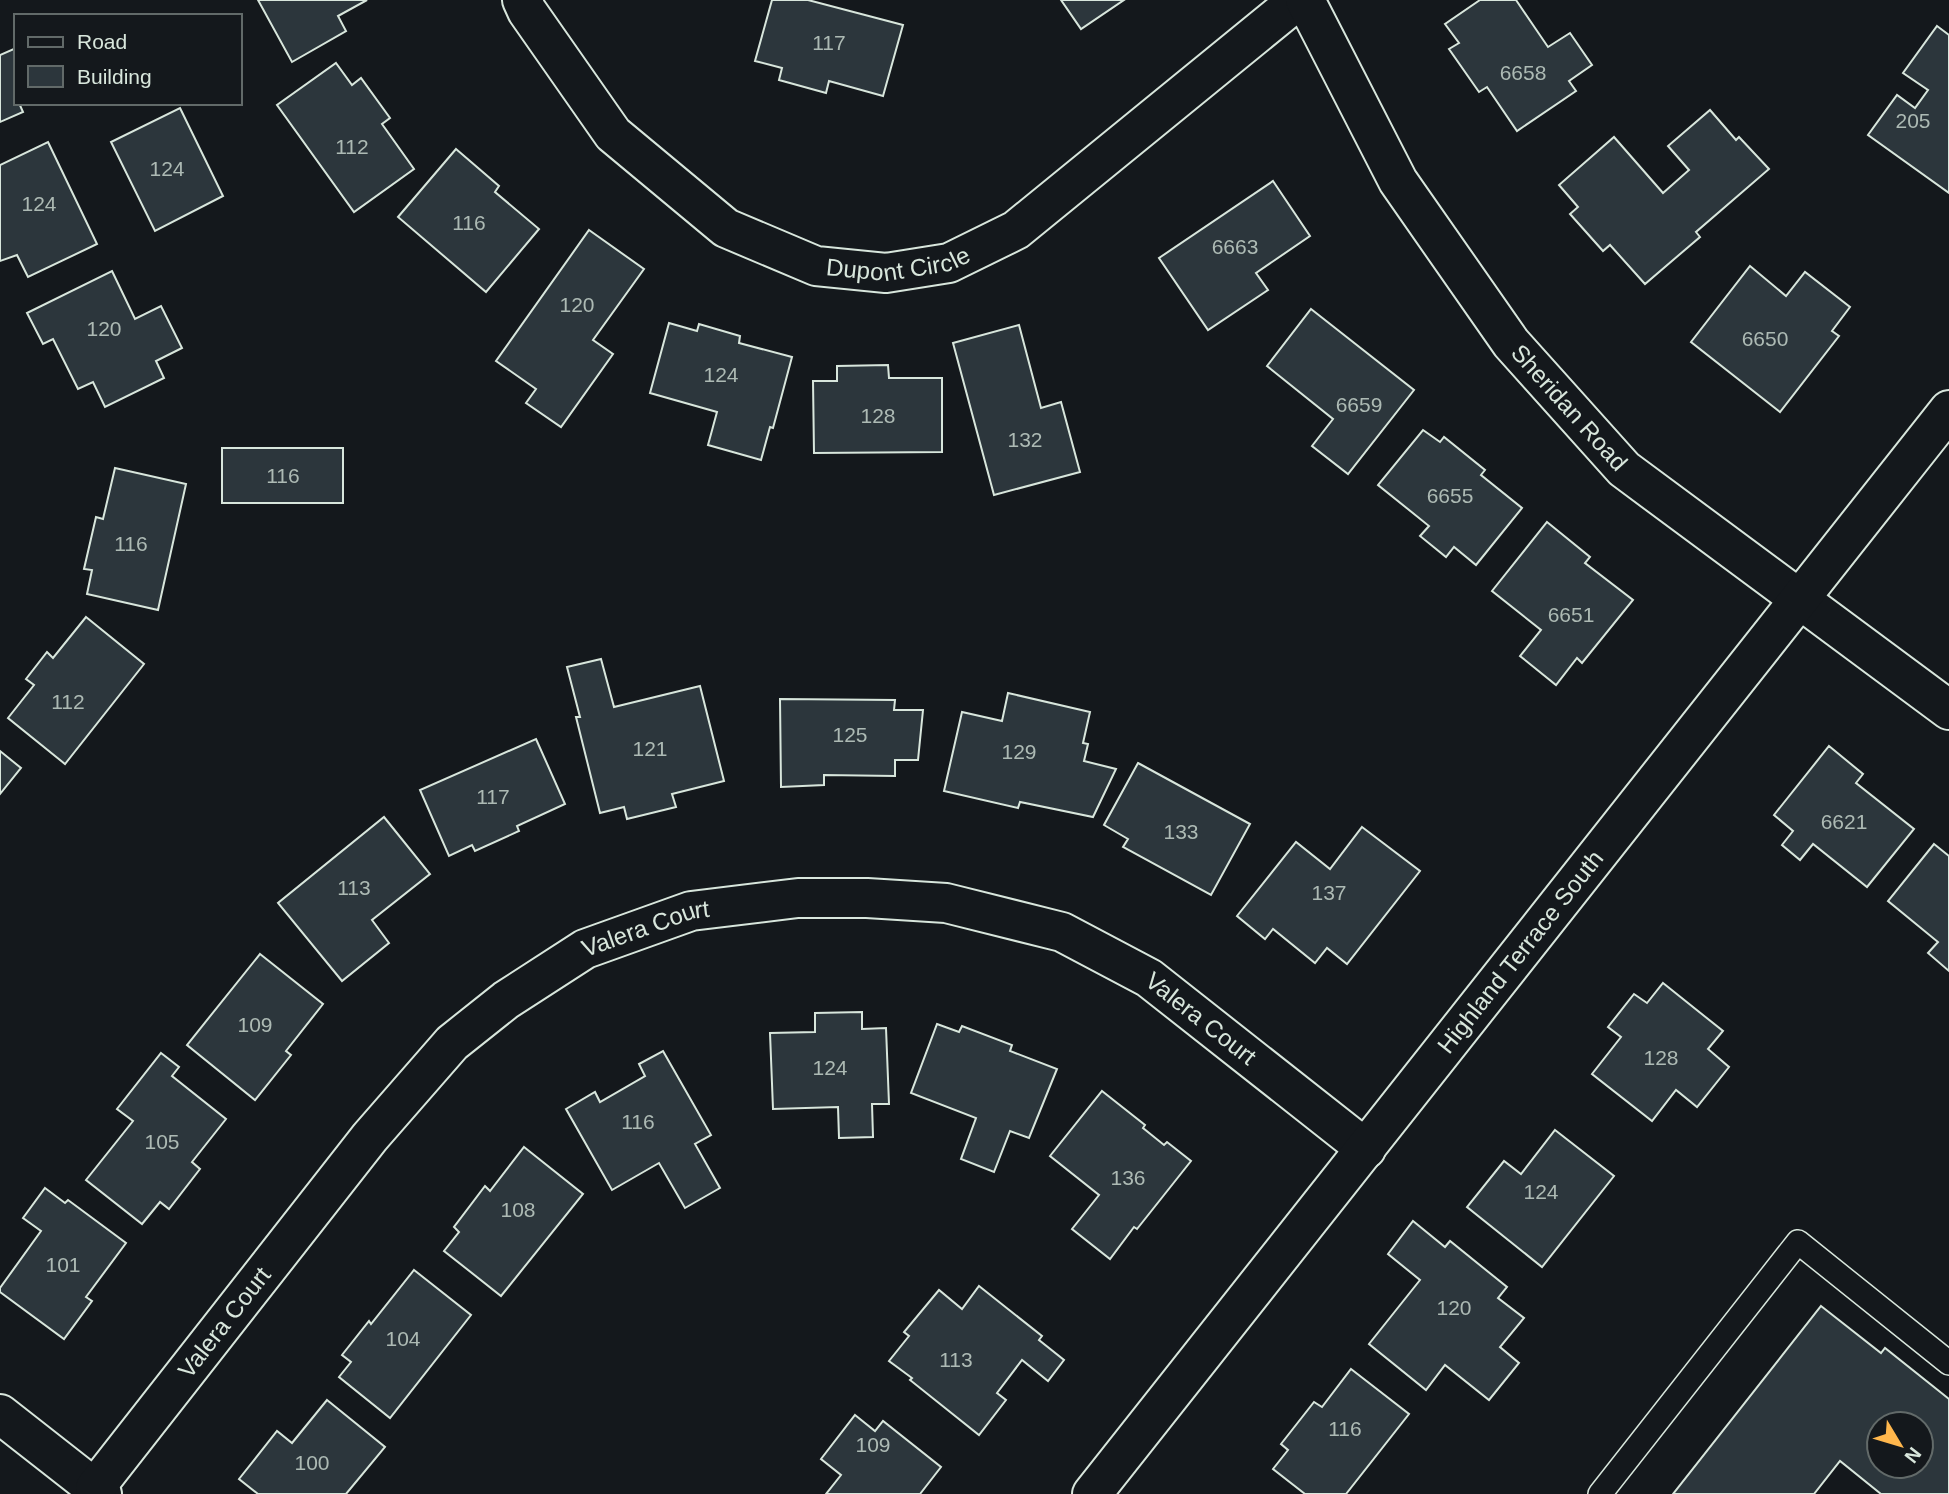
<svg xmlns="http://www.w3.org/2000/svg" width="1949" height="1494" viewBox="0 0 1949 1494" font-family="Helvetica,sans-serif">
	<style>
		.building { fill: #2c363c; stroke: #d8e6dc; stroke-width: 2; fill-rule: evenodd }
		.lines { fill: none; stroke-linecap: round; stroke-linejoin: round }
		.service-casing { stroke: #d8e6dc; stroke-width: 26 }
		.minor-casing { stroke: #d8e6dc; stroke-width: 42 }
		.service { stroke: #14181c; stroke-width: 23 }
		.minor { stroke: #14181c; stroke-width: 38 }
		.labels { text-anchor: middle; stroke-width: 5; stroke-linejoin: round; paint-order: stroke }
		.number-label { font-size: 21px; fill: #adbab4 }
		.street-label { font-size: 24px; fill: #d8e6dc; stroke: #14181c }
	</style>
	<rect width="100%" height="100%" fill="#14181c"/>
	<g class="building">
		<polygon points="258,0 367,0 338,16 346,31 292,62"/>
		<polygon points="772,0 808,0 903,25 883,96 829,81 826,93 779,80 782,68 755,61"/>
		<polygon points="1061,0 1124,0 1081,29"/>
		<polygon points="1480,0 1516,0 1548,47 1570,33 1592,65 1569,81 1576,91 1517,131 1487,87 1479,92 1449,49 1459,43 1445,24"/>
		<polygon points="1937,26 1949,35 1949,193 1868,135 1897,95 1915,108 1928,90 1903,73"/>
		<polygon points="16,48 15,94 16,103 19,103 23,112 0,122 0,55"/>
		<polygon points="336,63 352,85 361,78 390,118 382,124 414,169 354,212 277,105"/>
		<polygon points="180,108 223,196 155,231 111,142"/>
		<polygon points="1710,110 1736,140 1739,137 1769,169 1696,232 1700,237 1645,284 1610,245 1603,251 1570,214 1578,207 1559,185 1614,137 1663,193 1689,170 1668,146"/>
		<polygon points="48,142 97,244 28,277 17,255 0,261 0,165"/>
		<polygon points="456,149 499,186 495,192 539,229 486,292 398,217"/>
		<polygon points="1273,181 1310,236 1256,273 1268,290 1208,330 1159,258"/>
		<polygon points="589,230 644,269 593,340 613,354 561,427 526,403 536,389 496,361"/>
		<polygon points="1750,266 1786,296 1805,272 1850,307 1832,331 1839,336 1780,412 1691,342"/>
		<polygon points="112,271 135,319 161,306 182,348 156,361 164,378 105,407 93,382 78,389 53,339 43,344 27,313"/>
		<polygon points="1311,309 1414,390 1348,474 1312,446 1333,419 1267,366"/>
		<polygon points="669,323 697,331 699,324 740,336 739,343 792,357 773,428 770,427 761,460 708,445 717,412 650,393"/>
		<polygon points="1019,325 1041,408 1061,402 1080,472 994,495 953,343"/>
		<polygon points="888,365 889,378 942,378 942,452 814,453 813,381 837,381 837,366"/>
		<polygon points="1423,430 1440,442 1444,437 1485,470 1481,475 1522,508 1476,565 1454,547 1446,557 1420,536 1429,526 1378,485"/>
		<rect x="222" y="448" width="121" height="55"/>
		<polygon points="115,468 186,484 158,610 87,594 92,570 84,569 96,517 103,519"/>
		<polygon points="1547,522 1590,557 1585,563 1633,600 1582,663 1577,658 1556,685 1520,656 1541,630 1492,591"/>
		<polygon points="86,617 144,664 65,764 8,718 34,685 26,679 47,652 53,658"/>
		<polygon points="601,659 614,707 700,686 724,781 672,794 676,807 627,819 624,807 600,813 576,717 580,717 567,667"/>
		<polygon points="1008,693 1090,712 1083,743 1088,744 1084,761 1116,769 1093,817 1020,802 1018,808 944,791 962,712 1002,721"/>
		<polygon points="780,699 895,700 894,710 923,710 918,760 895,760 895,776 824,775 824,785 781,787"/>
		<polygon points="536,739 565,804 517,826 519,831 475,851 472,845 449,856 420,790"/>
		<polygon points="1829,746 1863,774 1856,783 1914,829 1867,887 1813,844 1800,860 1782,845 1793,831 1774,815"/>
		<polygon points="0,751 21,768 0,794"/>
		<polygon points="1138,763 1250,824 1211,895 1123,847 1128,839 1104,825"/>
		<polygon points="384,817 430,874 372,920 389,943 342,981 278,903"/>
		<polygon points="1362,827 1420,871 1347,964 1327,948 1315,963 1273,929 1265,939 1237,916 1296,842 1330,869"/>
		<polygon points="1934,844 1949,856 1949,971 1928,953 1938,942 1888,901"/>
		<polygon points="260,954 323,1004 286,1051 291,1055 255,1100 187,1045"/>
		<polygon points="1663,983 1723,1031 1708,1049 1729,1067 1697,1107 1676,1090 1652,1121 1592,1074 1621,1037 1608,1027 1634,994 1647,1003"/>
		<polygon points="862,1012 862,1029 886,1028 889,1104 872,1104 873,1137 839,1138 838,1107 773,1109 770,1033 815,1032 815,1013"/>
		<polygon points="937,1024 959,1032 962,1026 1012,1045 1010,1051 1057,1069 1029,1138 1010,1131 994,1172 961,1159 976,1118 911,1093"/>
		<polygon points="663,1051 711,1135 695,1144 720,1188 685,1208 659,1163 612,1190 566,1109 595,1092 600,1102 645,1076 639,1064"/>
		<polygon points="161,1053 179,1067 172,1076 226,1119 192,1162 200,1169 169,1209 160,1202 142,1224 86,1180 133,1121 117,1109"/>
		<polygon points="1102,1091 1145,1125 1143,1128 1164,1145 1167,1142 1191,1161 1137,1229 1134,1227 1110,1259 1072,1229 1099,1195 1050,1156"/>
		<polygon points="1555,1130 1614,1176 1542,1267 1467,1207 1504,1161 1521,1174"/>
		<polygon points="524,1147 583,1194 501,1296 444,1251 459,1232 454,1227 485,1186 490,1191"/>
		<polygon points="45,1188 65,1203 68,1200 126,1243 86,1297 92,1301 64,1339 0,1292 0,1288 41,1231 23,1218"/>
		<polygon points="1413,1221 1445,1247 1450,1241 1507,1287 1498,1298 1524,1318 1500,1347 1519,1363 1489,1400 1445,1365 1426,1390 1369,1344 1420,1280 1388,1254"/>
		<polygon points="414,1270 471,1315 390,1418 339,1377 351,1362 342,1355 369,1321 371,1324"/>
		<polygon points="979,1286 1042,1336 1039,1340 1064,1360 1048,1381 1022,1360 997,1393 1006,1400 979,1435 910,1380 912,1378 889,1361 909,1336 904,1332 939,1290 962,1309"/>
		<path d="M1821,1306L1881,1353L1885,1348L1949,1399V1494H1881L1840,1461L1814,1494H1673ZM1879,1424H1921V1466H1879Z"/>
		<polygon points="1351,1369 1409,1414 1346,1494 1305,1494 1273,1469 1288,1450 1281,1444 1314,1402 1322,1407"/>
		<polygon points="327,1400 385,1447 346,1494 258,1494 239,1479 277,1431 292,1443"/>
		<polygon points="855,1415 875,1431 883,1421 941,1467 920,1494 826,1494 841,1475 821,1459"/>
	</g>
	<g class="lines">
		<g class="service-casing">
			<polyline id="service" points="1600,1494 1798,1242 1949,1363"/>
		</g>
		<g class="minor-casing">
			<g id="minor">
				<path id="s1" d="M522,0L527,11L613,134L726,228L816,266L886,273L949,263L1016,230L1298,0"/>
				<path id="s2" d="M1305,0L1398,181L1511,343L1624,469L1949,710"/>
				<polyline points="0,1414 102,1494"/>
				<path id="s3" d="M95,1488L370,1137L452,1043L506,1000L585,949L691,911L798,898H867L946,903L1062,932L1149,978L1366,1149"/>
				<path id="s4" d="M1092,1494L1949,410"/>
			</g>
		</g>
		<use href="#service" class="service"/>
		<use href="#minor" class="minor"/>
	</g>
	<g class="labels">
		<g class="number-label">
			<text x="829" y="50">117</text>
			<text x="1523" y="80">6658</text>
			<text x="1913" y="128">205</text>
			<text x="352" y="154">112</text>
			<text x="167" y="176">124</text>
			<text x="39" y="211">124</text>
			<text x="469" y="230">116</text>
			<text x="1235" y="254">6663</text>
			<text x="577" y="312">120</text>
			<text x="104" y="336">120</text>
			<text x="1765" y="346">6650</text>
			<text x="721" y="382">124</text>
			<text x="1359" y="412">6659</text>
			<text x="878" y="423">128</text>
			<text x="1025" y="447">132</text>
			<text x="283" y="483">116</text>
			<text x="1450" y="503">6655</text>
			<text x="131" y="551">116</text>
			<text x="1571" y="622">6651</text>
			<text x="68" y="709">112</text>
			<text x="850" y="742">125</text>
			<text x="650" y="756">121</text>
			<text x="1019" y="759">129</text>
			<text x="493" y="804">117</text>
			<text x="1844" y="829">6621</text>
			<text x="1181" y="839">133</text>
			<text x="354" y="895">113</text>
			<text x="1329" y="900">137</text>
			<text x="255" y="1032">109</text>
			<text x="1661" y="1065">128</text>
			<text x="830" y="1075">124</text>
			<text x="638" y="1129">116</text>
			<text x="162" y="1149">105</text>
			<text x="1128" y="1185">136</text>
			<text x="1541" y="1199">124</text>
			<text x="518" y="1217">108</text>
			<text x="63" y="1272">101</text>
			<text x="1454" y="1315">120</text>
			<text x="403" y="1346">104</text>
			<text x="956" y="1367">113</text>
			<text x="1345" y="1436">116</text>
			<text x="873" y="1452">109</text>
			<text x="312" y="1470">100</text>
		</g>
		<g class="street-label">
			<text dy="8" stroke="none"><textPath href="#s1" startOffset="490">Dupont Circle</textPath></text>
			<text dy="8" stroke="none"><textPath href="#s2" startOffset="488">Sheridan Road</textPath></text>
			<text dy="8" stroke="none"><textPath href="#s3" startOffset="798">Valera Court</textPath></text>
			<text dy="8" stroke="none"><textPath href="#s4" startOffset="691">Highland Terrace South</textPath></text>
			<text dy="8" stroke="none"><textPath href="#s3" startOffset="1386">Valera Court</textPath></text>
			<text dy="8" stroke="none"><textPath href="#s3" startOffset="210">Valera Court</textPath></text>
		</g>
	</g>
	<rect x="14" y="14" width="228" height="91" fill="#14181c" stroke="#626a69" stroke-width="2"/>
	<rect x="28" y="37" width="35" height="10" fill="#14181c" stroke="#626a69" stroke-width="2"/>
	<text x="77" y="49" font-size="21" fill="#d8e6dc">Road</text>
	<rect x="28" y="66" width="35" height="21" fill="#2c363c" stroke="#626a69" stroke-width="2"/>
	<text x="77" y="84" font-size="21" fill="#d8e6dc">Building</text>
	<g transform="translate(1900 1445) rotate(128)"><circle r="33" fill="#14181c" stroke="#626a69" stroke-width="2"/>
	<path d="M0-5L12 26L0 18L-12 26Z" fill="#ffb74d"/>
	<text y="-10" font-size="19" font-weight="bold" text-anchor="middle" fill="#d8e6dc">N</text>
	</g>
</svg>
